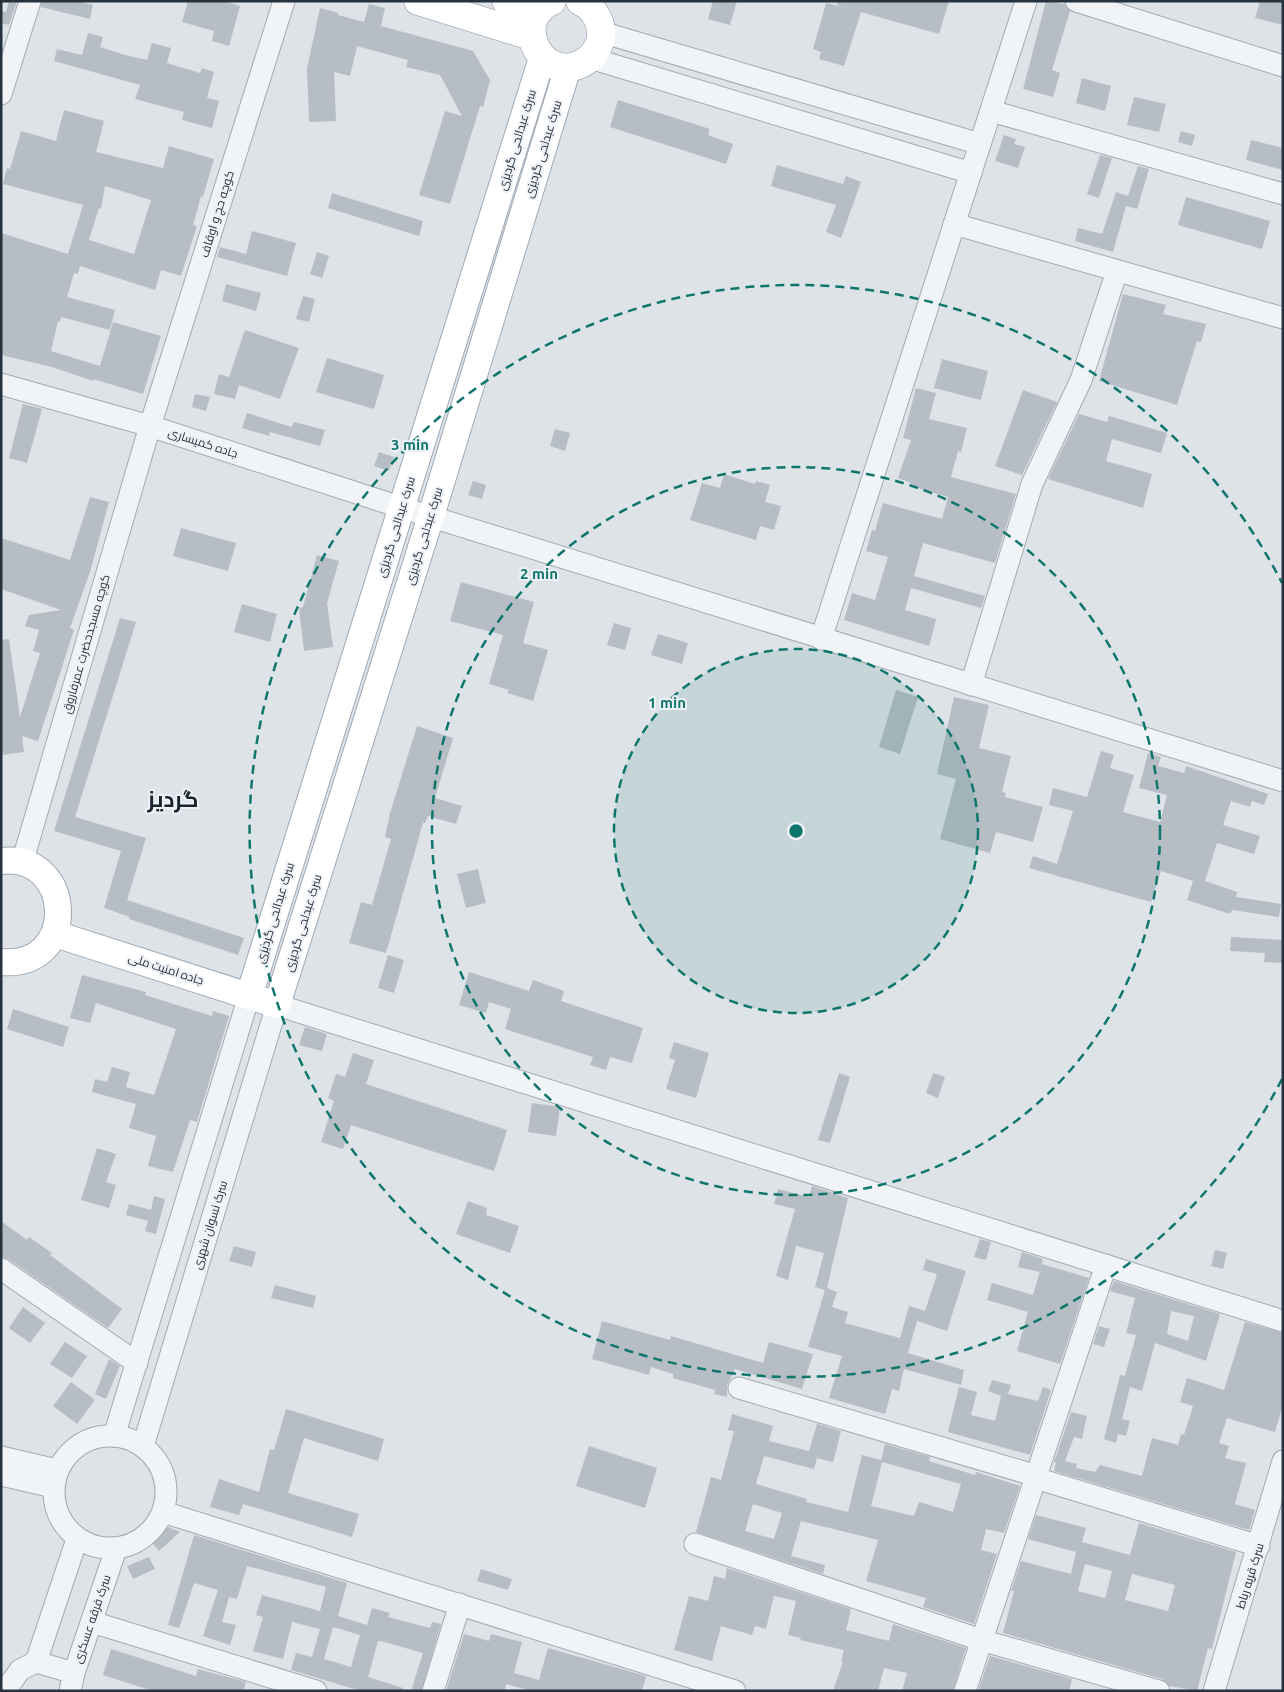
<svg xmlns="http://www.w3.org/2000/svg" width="1284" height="1692" viewBox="0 0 1284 1692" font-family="Ubuntu,Cairo,sans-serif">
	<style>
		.building { fill: #b6bdc5; fill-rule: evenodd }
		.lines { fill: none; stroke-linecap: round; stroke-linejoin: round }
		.minor-casing { stroke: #a3aab2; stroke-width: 23 }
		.major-casing { stroke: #9ea9b4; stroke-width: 28 }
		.highway-casing { stroke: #86929f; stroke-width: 29 }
		.minor { stroke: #f1f4f6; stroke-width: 21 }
		.major { stroke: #fff; stroke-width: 26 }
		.highway { stroke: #fff; stroke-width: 28 }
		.ring { fill: none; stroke: #0f766e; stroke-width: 2.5; stroke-dasharray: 9 6 }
		.labels { text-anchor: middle; stroke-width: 4; stroke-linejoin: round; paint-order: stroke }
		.street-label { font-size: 12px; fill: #27323f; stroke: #eef2f6 }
		.town-label { font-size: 22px; font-weight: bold; fill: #1a2330; stroke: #eef2f6 }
		.centre { fill: #0f766e; stroke: #eef2f6; stroke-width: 2.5 }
		.ring-label { font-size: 15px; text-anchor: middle; font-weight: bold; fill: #0f766e; stroke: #eef2f6; stroke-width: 4; stroke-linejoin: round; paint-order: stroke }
	</style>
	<rect width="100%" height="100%" fill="#dee3e8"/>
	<g class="building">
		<polygon points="9,1 17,1 9,25 1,23 1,11 6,12"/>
		<polygon points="42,1 78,1 93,5 90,19 41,7"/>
		<polygon points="188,1 224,1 240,6 229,46 212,41 214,31 182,22"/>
		<polygon points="713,1 737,1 730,25 708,19"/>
		<polygon points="838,1 949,1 939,34 861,12 844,66 819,59 821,52 813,49 826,3 846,8 837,5"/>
		<polygon points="1046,1 1064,4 1070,11 1052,70 1060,73 1053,97 1023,89"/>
		<polygon points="1260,1 1283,1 1283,25 1255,18"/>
		<polygon points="369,4 385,8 381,26 473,51 490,80 483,107 480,106 450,204 419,195 445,111 462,116 440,75 406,67 408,60 357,46 350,76 334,72 336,121 309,122 307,68 320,8 338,13 338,15 364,22"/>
		<polygon points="88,33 103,37 100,47 125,55 147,60 152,43 171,48 167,63 200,73 202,68 214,72 207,98 219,101 212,128 182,120 184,112 135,99 140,85 54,61 57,49 82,55"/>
		<polygon points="1082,78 1111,86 1105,111 1076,103"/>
		<polygon points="1134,97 1166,104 1159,132 1127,125"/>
		<polygon points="618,100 710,129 708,135 733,144 726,164 610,127"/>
		<path d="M64,110L104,121L96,152L163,168L169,146L214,159L203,197L201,196L193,225L197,226L181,276L161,270L155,290L80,266L78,274L74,273L67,297L115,310L110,330L61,317L60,322L58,321L51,351L100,366L113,322L161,336L143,394L93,379V381L52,367L1,355V233L68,254L83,205L3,184L7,168L10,169L21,131L56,141ZM105,186L151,200L134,254L89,240L99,208L101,209Z"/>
		<polygon points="1181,131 1195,135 1192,146 1178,142"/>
		<polygon points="1004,135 1016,139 1014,144 1025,147 1018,168 995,161"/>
		<polygon points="1251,140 1283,148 1283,170 1246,160"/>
		<polygon points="1100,155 1112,158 1099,198 1087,194"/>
		<polygon points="777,165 843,184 846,176 861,182 841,238 826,232 836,205 771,186"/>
		<polygon points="1138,166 1149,169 1137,209 1126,206 1113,252 1075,241 1078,228 1102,234 1116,192 1128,196"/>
		<polygon points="332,193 423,221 419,236 328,208"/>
		<polygon points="1186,197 1270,221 1262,249 1178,225"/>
		<polygon points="252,231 296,243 287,276 217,257 220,247 246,254"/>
		<polygon points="317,252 329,256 322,278 310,274"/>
		<polygon points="226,284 261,293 256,311 222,301"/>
		<polygon points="1123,294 1166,305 1163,314 1206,324 1201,342 1197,341 1177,405 1099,381"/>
		<polygon points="303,296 315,299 309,322 296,319"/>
		<polygon points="245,330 299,348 280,399 239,385 235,399 214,394 219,374 229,377"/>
		<polygon points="327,358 384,375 374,409 316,392"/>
		<polygon points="942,359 988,371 981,400 934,388"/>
		<polygon points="916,388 936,393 929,419 967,428 961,452 958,451 951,477 1016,494 995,563 923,543 914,576 985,596 981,608 911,588 905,610 936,619 929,646 844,620 852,593 875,600 888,557 866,551 872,530 875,531 883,503 942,519 948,497 911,486 911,483 898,478 911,440 903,438"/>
		<polygon points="1023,390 1057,402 1022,475 995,466"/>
		<polygon points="195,394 210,397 206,411 192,407"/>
		<polygon points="23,404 42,409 27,463 9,458"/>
		<polygon points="247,413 292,427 294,422 325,430 320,446 270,432 269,436 242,428"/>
		<polygon points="1079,414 1107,422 1109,416 1167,433 1161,453 1112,439 1106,461 1152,474 1143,508 1048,479"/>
		<polygon points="555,429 570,433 565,451 550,446"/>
		<polygon points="379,452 394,457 389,471 374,466"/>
		<polygon points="724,474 755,484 756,481 770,485 765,502 781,506 774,530 760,526 756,540 690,520 702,483 720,488"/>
		<polygon points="473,481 486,485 482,499 468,495"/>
		<polygon points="90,497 109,502 90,572 70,628 74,630 38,741 22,736 24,752 1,755 1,640 9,639 20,717 40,653 33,651 39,630 25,626 29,615 61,610 1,589 1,538 70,560"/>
		<polygon points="181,528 236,543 228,571 173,556"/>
		<polygon points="317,555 339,561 327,603 333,647 304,651 299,608 303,607"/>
		<polygon points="461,582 534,602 523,643 548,650 533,701 507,693 509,690 489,684 503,635 450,621"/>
		<polygon points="242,604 277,614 270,642 234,632"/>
		<polygon points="120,618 136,622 75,817 146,838 127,900 244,938 238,955 129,919 130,917 104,908 121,851 54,831"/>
		<polygon points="614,623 631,628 625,650 607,645"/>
		<polygon points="658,634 688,643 682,664 651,655"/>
		<polygon points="896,690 918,697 900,754 879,747"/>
		<polygon points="954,697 989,705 979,748 1011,756 1002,792 1006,793 1005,797 1043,807 1033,842 996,832 990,853 940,839 956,779 937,774"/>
		<polygon points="417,726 453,738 435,798 462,806 456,824 428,816 425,823 423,823 386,953 349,943 361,902 372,905 391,839 385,837 390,813"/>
		<polygon points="1101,751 1114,755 1110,768 1134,775 1123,812 1160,822 1167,795 1139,788 1148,753 1161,757 1158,766 1184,773 1186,766 1268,794 1264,805 1252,801 1250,807 1231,801 1223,825 1260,836 1254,854 1217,843 1205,881 1237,892 1236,897 1281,904 1279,917 1232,910 1230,914 1187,900 1193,881 1161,871 1151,902 1029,868 1033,856 1057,864 1073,811 1049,805 1053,788 1087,797"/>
		<polygon points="478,869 486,903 466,908 457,874"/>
		<polygon points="1231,937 1283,940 1283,963 1264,962 1265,953 1230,951"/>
		<polygon points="388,955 404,960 394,993 378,988"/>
		<polygon points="469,972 529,991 533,980 564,991 561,1001 643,1028 632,1063 610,1057 606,1070 590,1065 593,1057 505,1029 511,1009 489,1002 486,1013 459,1005"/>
		<polygon points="82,975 146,992 145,995 212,1016 213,1011 229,1016 197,1122 190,1120 173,1172 148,1166 156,1136 129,1128 136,1104 92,1092 95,1079 107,1082 112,1067 130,1072 126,1087 154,1095 176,1029 96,1003 90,1023 70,1018"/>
		<polygon points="13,1009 69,1027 63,1047 7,1029"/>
		<polygon points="305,1027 327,1034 322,1051 299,1045"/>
		<polygon points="674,1042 709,1053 696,1098 666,1089 675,1060 669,1058"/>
		<polygon points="353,1053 374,1060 366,1084 507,1130 494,1171 351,1125 343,1149 321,1142 334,1101 328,1098 336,1074 345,1077"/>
		<polygon points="839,1073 850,1077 830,1143 818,1140"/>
		<polygon points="933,1073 945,1077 938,1098 926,1093"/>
		<polygon points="532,1103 560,1107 556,1136 528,1132"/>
		<polygon points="97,1148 116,1154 106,1182 116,1185 109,1208 81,1200"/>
		<polygon points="812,1186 848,1198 827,1288 837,1292 832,1307 848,1312 845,1323 900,1338 909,1306 925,1311 937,1274 923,1270 926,1259 966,1271 947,1331 917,1321 908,1353 964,1370 961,1385 904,1369 899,1391 892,1389 885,1414 829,1398 842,1356 808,1347 825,1290 815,1287 824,1253 796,1246 788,1280 776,1276 795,1209 774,1204 778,1189 809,1197"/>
		<polygon points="154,1196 165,1199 156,1234 145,1231 148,1221 126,1215 129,1204 151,1210"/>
		<polygon points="468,1201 487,1208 486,1215 519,1226 510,1253 456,1234"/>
		<polygon points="1,1221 27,1240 29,1237 52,1253 50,1255 122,1309 108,1328 8,1259 1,1257"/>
		<polygon points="980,1239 991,1242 986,1260 974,1257"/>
		<polygon points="234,1246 256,1252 252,1267 229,1261"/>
		<polygon points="1215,1250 1227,1253 1223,1269 1211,1266"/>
		<polygon points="1022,1252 1043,1259 1040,1272 1018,1267"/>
		<polygon points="1042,1264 1089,1278 1060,1364 1017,1351 1028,1312 987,1300 992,1283 1033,1295"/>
		<path d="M1114,1281L1220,1314L1206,1361L1155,1343L1142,1391L1130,1387L1122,1419L1130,1421L1126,1436L1118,1434L1116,1443L1104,1439L1120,1375L1125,1376L1136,1335L1126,1333L1135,1298L1110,1291ZM1171,1311L1194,1316L1188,1341L1167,1334Z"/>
		<polygon points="275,1285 316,1296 313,1308 271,1298"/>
		<polygon points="23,1307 45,1323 30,1343 9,1328"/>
		<polygon points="602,1321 670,1340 671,1336 763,1363 769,1342 813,1354 802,1389 735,1369 727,1385 727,1397 714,1394 715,1390 673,1378 673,1374 651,1367 649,1375 592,1359"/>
		<polygon points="1245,1322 1283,1333 1283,1405 1275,1432 1227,1418 1219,1443 1229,1446 1225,1458 1246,1463 1235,1504 1255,1510 1249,1530 1054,1471 1056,1463 1054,1462 1071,1412 1087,1416 1082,1439 1074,1437 1065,1461 1077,1464 1076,1468 1095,1472 1100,1465 1142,1476 1152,1438 1178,1445 1181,1434 1184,1435 1193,1406 1180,1402 1187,1378 1224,1390"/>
		<polygon points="1099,1326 1110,1329 1104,1347 1093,1344"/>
		<polygon points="65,1342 87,1356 72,1378 50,1364"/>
		<polygon points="109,1359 120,1366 106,1399 95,1394"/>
		<polygon points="992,1380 1011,1385 1008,1394 1038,1401 1043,1387 1051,1390 1030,1455 948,1432 959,1387 977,1392 971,1415 995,1421 1001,1396 988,1391"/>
		<polygon points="71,1382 95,1400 77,1424 53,1406"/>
		<polygon points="286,1409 384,1439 378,1461 304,1438 288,1493 359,1514 352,1537 243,1504 239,1515 210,1507 219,1479 259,1492 270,1449 274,1450"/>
		<path d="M732,1414L773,1426L769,1441L809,1451L817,1424L841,1431L833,1462L817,1458L814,1469L764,1456L756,1484L807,1499L806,1502L848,1512L862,1455L881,1460L885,1444L930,1457L929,1461L975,1475L976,1472L1020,1486L1004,1533L986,1529L981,1550L997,1554L974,1624L923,1607L926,1598L866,1581L878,1540L801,1521L791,1556L825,1565L823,1574L696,1532L711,1477L721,1480L734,1431L728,1430ZM882,1462L961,1484L953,1512L919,1502L914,1516L871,1506ZM753,1504L782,1513L774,1539L745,1531Z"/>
		<polygon points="589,1446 657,1468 645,1508 576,1486"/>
		<path d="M1036,1515L1086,1528L1082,1542L1130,1555L1139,1523L1236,1552L1212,1649L1208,1648L1197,1691L1170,1686L1162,1679L1003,1633L1014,1591H1011L1021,1561L1071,1574L1076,1552L1028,1539ZM1085,1564L1112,1571L1105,1598L1078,1591ZM1132,1574L1175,1585L1168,1611L1125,1600Z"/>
		<polygon points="168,1527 180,1532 159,1551 151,1541"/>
		<path d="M194,1535L347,1583L338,1616L367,1625L372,1608L390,1613L388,1617L430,1628L432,1622L441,1624L421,1691H411L423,1653L381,1641H378L368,1677L403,1688V1691H361L291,1670L296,1653L312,1657L320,1629L292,1622L283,1659L253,1651L263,1617L256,1615L262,1595L320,1611L326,1587L247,1566L237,1599L229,1597L222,1622L236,1625L230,1645L203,1636L218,1590L194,1583L179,1628L168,1625ZM333,1627L360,1635L351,1667L324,1659Z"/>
		<polygon points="149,1557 155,1569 133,1579 127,1566"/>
		<polygon points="727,1568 851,1609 846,1630 889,1641 893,1624 966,1648 953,1691 902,1691 907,1673 884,1668 878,1691 833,1691 843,1662 841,1661 844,1650 800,1640 801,1638 788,1635 796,1601 774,1596 766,1629 755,1626 752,1635 721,1626 712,1661 674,1650 689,1596 708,1601 714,1576 725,1579"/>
		<polygon points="481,1569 512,1579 508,1590 477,1581"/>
		<polygon points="464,1634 489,1641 491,1634 522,1642 514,1673 539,1680 548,1648 646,1676 642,1691 531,1691 506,1684 505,1691 446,1691"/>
		<polygon points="111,1649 196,1676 198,1669 246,1682 243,1691 153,1691 103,1675"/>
		<polygon points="990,1656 1072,1679 1069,1691 978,1691"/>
	</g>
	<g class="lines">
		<g class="minor-casing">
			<g id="minor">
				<polyline points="1076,1 1283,66"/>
				<polyline points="601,32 980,144"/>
				<polyline points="590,58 971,173"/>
				<polyline points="1,94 30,1"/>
				<polyline points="991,111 1283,194"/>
				<polyline points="954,224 1283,318"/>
				<polyline points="1,384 150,426 403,508 1283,781"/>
				<polyline points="821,639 1026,1"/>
				<polyline points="971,685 1032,484 1081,380 1117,271"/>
				<polyline points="22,863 150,426 284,1"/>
				<polyline points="1,1269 137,1363"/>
				<polyline points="739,1388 1037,1476 1042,1480 1259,1546"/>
				<circle cx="110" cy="1492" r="56"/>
				<polyline points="114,1436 249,996"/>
				<polyline points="143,1446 277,1005 1283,1321"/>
				<polyline points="1,1457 57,1470"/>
				<polyline points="1,1475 53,1487"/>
				<polyline points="163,1512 735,1691"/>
				<polyline points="695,1544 981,1640 1159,1691"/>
				<polyline points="92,1622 316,1691"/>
				<polyline points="74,1673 36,1662 77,1539"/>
				<polyline points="5,1691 20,1670 36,1662"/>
				<polyline points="70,1691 74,1673 116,1549"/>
				<polyline points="433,1691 460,1604"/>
				<polyline points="965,1691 1106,1265"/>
				<polyline points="1214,1691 1283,1461"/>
			</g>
		</g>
		<g class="major-casing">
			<g id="major">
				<path d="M1,861C74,852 80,969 1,962"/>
				<polyline points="55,934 277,1005 431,516 568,67"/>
				<polyline points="249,996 542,58"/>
			</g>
		</g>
		<g class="highway-casing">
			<g id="highway">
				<polyline points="418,1 531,36"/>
				<polyline points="506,1 539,11"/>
				<path d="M552,1C508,19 543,89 586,61C595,55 602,43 601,31C600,18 592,7 580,1"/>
			</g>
		</g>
		<use href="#minor" class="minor"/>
		<use href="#major" class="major"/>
		<use href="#highway" class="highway"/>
	</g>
	<circle cx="796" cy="831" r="182" fill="#0f766e" fill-opacity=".12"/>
	<g class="ring">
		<circle cx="796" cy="831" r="182"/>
		<circle cx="796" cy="831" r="364"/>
		<path d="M1282 1079A546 546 0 1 1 1282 583"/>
	</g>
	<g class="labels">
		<g class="street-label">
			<text transform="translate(517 140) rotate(-73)" y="4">سرک عبدالحی گردیزی</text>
			<text transform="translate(543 149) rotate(-73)" y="4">سرک عبدلحی گردیزی</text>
			<text transform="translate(217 214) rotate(-73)" y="4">کوچه حج و اوقاف</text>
			<text transform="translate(203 443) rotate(18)" y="4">جاده کمیساری</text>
			<text transform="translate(396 527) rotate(-73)" y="4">سرک عبدالحی گردیزی</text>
			<text transform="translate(424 536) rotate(-73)" y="4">سرک عبدلحی گردیزی</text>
			<text transform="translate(86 644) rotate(-74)" y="4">کوچه مسجدحضرت عمرفاروق</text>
			<text transform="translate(275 913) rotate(-73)" y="4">سرک عبدالحی گردیزی</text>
			<text transform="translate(303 923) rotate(-73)" y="4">سرک عبدلحی گردیزی</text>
			<text transform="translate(166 969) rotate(18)" y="4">جاده امنیت ملی</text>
			<text transform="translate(210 1225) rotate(-73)" y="4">سرک نسوان شهری</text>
			<text transform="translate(1250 1576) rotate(-73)" y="4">سرک قریه رباط</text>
			<text transform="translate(92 1619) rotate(-71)" y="4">سرک فرقه عسکری</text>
		</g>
		<g class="town-label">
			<text x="173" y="807">گردیز</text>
		</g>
	</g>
	<circle cx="796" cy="831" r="8" class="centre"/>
	<g class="ring-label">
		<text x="410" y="450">3 min</text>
		<text x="539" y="579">2 min</text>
		<text x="667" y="708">1 min</text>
	</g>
	<rect width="1284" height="1692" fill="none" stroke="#27323f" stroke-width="5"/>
</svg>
